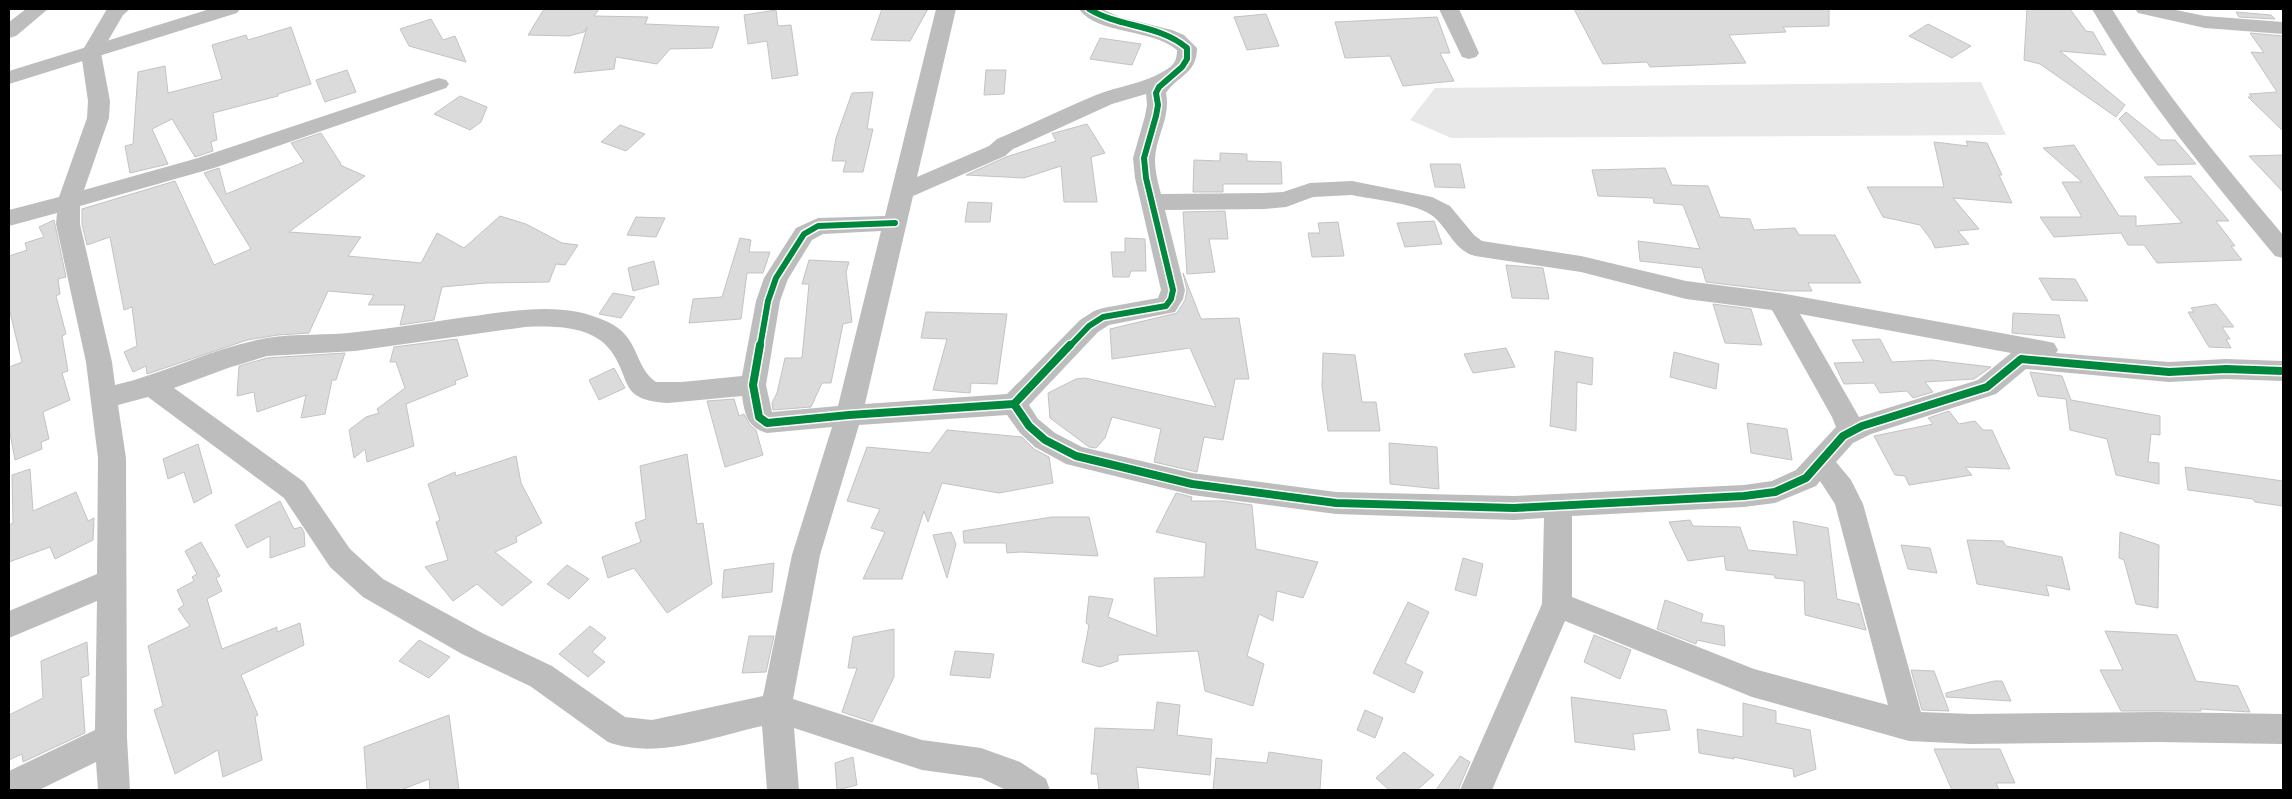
<svg xmlns="http://www.w3.org/2000/svg" width="2292" height="799" viewBox="0 0 2292 799" font-family="'Titillium Web',sans-serif">
	<style>
		.green { fill: #e8e8e8 }
		.building { fill: #dbdbdb; stroke: #c3c3c3 }
		.lines { fill: none; stroke-linecap: round; stroke-linejoin: round }
		.minor { fill: #bdbdbd; fill-rule: evenodd }
		.tertiary { fill: #bdbdbd; fill-rule: evenodd }
		.cycleway-far1-casing { stroke: #fff; stroke-width: 9 }
		.cycleway-casing { stroke: #fff; stroke-width: 11 }
		.cycleway-far1 { stroke: #00873e; stroke-width: 6 }
		.cycleway { stroke: #00873e; stroke-width: 8 }
	</style>
	<rect width="100%" height="100%" fill="#fff"/>
	<polygon class="green" points="1981,82 2006,135 1451,138 1410,120 1435,88"/>
	<g class="building">
		<polygon points="544,9 599,9 594,16 648,17 645,24 719,27 712,48 670,49 657,64 616,57 614,69 574,73 587,27 584,32 569,36 528,35"/>
		<polygon points="882,9 928,9 910,41 871,40"/>
		<polygon points="1574,9 1829,9 1829,26 1783,27 1786,32 1729,35 1746,63 1650,67 1647,62 1603,64"/>
		<polygon points="2027,9 2070,9 2086,31 2093,32 2106,55 2060,51 2125,105 2116,117 2040,64 2024,60"/>
		<polygon points="776,10 778,26 791,25 798,75 772,79 767,41 748,44 744,15"/>
		<polygon points="2236,12 2271,15 2275,19 2239,17"/>
		<polygon points="1266,14 1279,46 1247,50 1234,17"/>
		<polygon points="1437,17 1450,53 1440,53 1454,81 1403,86 1390,56 1345,58 1335,22"/>
		<polygon points="431,19 443,40 455,36 466,62 409,46 400,29"/>
		<polygon points="1928,24 1971,46 1952,58 1909,36"/>
		<polygon points="291,27 311,84 278,94 278,96 213,113 217,140 211,142 213,151 195,157 172,119 152,129 168,164 130,173 125,146 133,144 138,72 165,66 168,93 222,79 212,45 246,35 248,40"/>
		<polygon points="2250,33 2283,36 2283,131 2248,97 2252,97 2249,94 2277,92 2251,52 2264,53"/>
		<polygon points="1100,38 1141,44 1132,65 1090,59"/>
		<polygon points="347,70 356,92 325,102 316,80"/>
		<polygon points="986,70 1006,70 1004,94 984,95"/>
		<polygon points="873,92 867,129 873,129 863,172 843,172 846,161 832,161 836,138 852,93"/>
		<polygon points="460,96 487,107 481,122 470,130 434,114"/>
		<polygon points="2126,112 2161,140 2175,140 2196,164 2158,165 2119,119"/>
		<polygon points="1087,124 1105,153 1091,157 1097,202 1064,202 1061,166 1024,178 966,175 1006,157 1056,141 1052,133 1054,133"/>
		<polygon points="620,125 645,134 626,151 601,142"/>
		<polygon points="321,133 341,164 340,165 365,176 289,232 361,237 348,256 421,263 437,233 464,248 500,216 526,224 562,243 578,245 565,265 556,264 549,282 486,283 442,287 434,320 400,325 405,305 368,305 374,295 328,291 309,333 278,335 247,340 147,374 146,366 133,372 124,352 137,346 132,307 124,310 110,237 87,245 82,224 82,209 175,181 214,265 251,249 204,173 219,168 226,194 304,162 291,143"/>
		<polygon points="1966,141 1987,143 2002,175 1999,175 2012,203 1953,198 1979,229 1958,231 1969,244 1935,248 1932,241 1920,225 1883,217 1867,187 1944,187 1934,142 1968,146"/>
		<polygon points="2074,145 2119,216 2136,216 2136,226 2182,223 2144,177 2191,176 2229,221 2216,221 2235,246 2231,246 2242,260 2157,263 2144,245 2128,245 2121,233 2054,237 2040,217 2082,217 2062,182 2082,182 2043,148"/>
		<polygon points="1220,153 1247,154 1247,161 1281,162 1282,184 1223,184 1223,192 1193,192 1194,160 1220,161"/>
		<polygon points="2283,155 2283,192 2249,156"/>
		<polygon points="1430,164 1460,164 1465,188 1435,187"/>
		<polygon points="1665,168 1672,185 1708,186 1720,217 1750,219 1754,230 1795,228 1799,235 1835,235 1861,283 1808,283 1812,291 1781,291 1706,282 1702,268 1640,261 1638,241 1700,249 1683,205 1654,203 1653,198 1598,196 1592,170"/>
		<polygon points="968,202 992,203 990,222 965,222"/>
		<polygon points="1225,211 1228,239 1209,239 1215,272 1187,274 1183,212"/>
		<polygon points="636,217 665,218 656,237 627,235"/>
		<polygon points="54,220 66,277 58,279 60,294 56,296 66,334 62,336 68,371 62,373 70,400 43,412 49,439 41,442 42,449 15,460 9,428 9,367 22,362 9,308 9,256 27,250 25,243 44,237 39,227"/>
		<polygon points="1434,221 1442,244 1405,247 1397,223"/>
		<polygon points="1338,222 1344,256 1312,257 1308,233 1320,233 1318,223"/>
		<polygon points="740,238 751,240 749,252 770,252 763,273 747,273 741,319 689,323 693,299 722,297"/>
		<polygon points="1125,238 1145,239 1146,271 1131,271 1129,277 1113,277 1111,252 1125,252"/>
		<polygon points="809,260 849,262 846,272 852,322 843,324 831,383 822,383 811,407 773,410 772,403 777,393 785,358 802,358 809,284 802,284"/>
		<polygon points="654,261 659,284 633,291 628,268"/>
		<polygon points="1506,265 1543,268 1549,299 1512,298"/>
		<polygon points="1183,273 1201,319 1239,318 1249,379 1235,379 1223,440 1204,437 1197,472 1154,462 1161,429 1112,417 1105,438 1096,448 1089,447 1050,418 1048,393 1076,379 1085,378 1216,407 1190,348 1112,359 1110,329 1177,313 1185,300 1187,290"/>
		<polygon points="2039,278 2075,279 2088,301 2052,300"/>
		<polygon points="613,293 635,297 621,318 599,314"/>
		<polygon points="1713,304 1751,309 1762,345 1725,343"/>
		<polygon points="2216,304 2234,327 2222,327 2230,339 2226,339 2231,348 2209,347 2188,312 2194,312 2191,308"/>
		<polygon points="926,312 1007,314 997,384 971,383 970,393 933,390 947,339 921,338"/>
		<polygon points="2013,313 2059,315 2065,338 2012,333"/>
		<polygon points="457,339 468,376 455,381 456,384 406,404 414,446 367,462 365,449 354,458 349,430 366,417 379,413 377,409 405,388 396,362 390,362 394,347"/>
		<polygon points="1880,339 1892,362 1932,360 1991,367 1974,379 1925,382 1933,392 1913,398 1907,391 1880,393 1874,383 1844,384 1834,363 1864,362 1852,340"/>
		<polygon points="1506,348 1515,367 1473,373 1464,354"/>
		<polygon points="1555,351 1593,358 1592,385 1577,382 1576,431 1550,426"/>
		<polygon points="1674,352 1719,364 1716,389 1670,377"/>
		<polygon points="345,353 336,380 332,380 325,414 301,418 306,395 257,412 254,392 237,396 239,366 267,358"/>
		<polygon points="1323,353 1355,355 1362,402 1376,402 1380,431 1328,431 1322,386"/>
		<polygon points="614,368 625,388 599,400 589,380"/>
		<polygon points="2030,372 2062,376 2071,400 2160,416 2160,435 2151,434 2148,462 2159,463 2159,484 2116,475 2107,439 2070,430 2066,399 2038,396"/>
		<polygon points="734,399 739,416 744,414 750,425 756,430 763,455 725,467 707,401"/>
		<polygon points="1949,411 1959,424 1975,421 1983,430 1992,430 2010,469 1965,467 1972,475 1909,485 1905,476 1895,475 1874,436 1933,424 1928,418"/>
		<polygon points="1747,423 1787,429 1792,460 1751,453"/>
		<polygon points="947,430 1022,437 1034,449 1049,457 1053,483 999,493 942,483 928,522 924,511 902,579 863,579 885,532 871,528 880,509 847,501 867,447 930,453"/>
		<polygon points="1389,443 1437,447 1439,489 1390,484"/>
		<polygon points="198,444 212,493 194,503 184,472 168,479 163,459"/>
		<polygon points="687,454 697,524 703,523 712,584 667,613 634,568 608,578 602,557 641,542 635,523 646,519 640,466"/>
		<polygon points="516,456 521,483 542,523 516,537 517,542 495,552 532,582 502,606 477,584 453,601 425,567 448,560 436,522 440,520 428,484 455,472 456,476"/>
		<polygon points="2185,467 2283,481 2283,506 2255,502 2253,499 2188,490"/>
		<polygon points="30,469 33,511 76,492 88,521 94,518 93,540 55,559 50,547 9,562 9,525 13,523 12,475"/>
		<polygon points="1176,493 1192,497 1191,501 1224,501 1252,505 1256,549 1318,562 1303,598 1277,591 1273,621 1259,614 1247,656 1264,664 1253,706 1205,691 1198,651 1118,655 1118,661 1100,667 1082,662 1089,625 1086,623 1089,596 1113,599 1108,617 1157,636 1154,578 1204,577 1206,543 1156,532"/>
		<polygon points="280,501 294,529 301,527 304,532 305,546 270,558 270,536 247,548 235,525"/>
		<polygon points="1052,517 1089,517 1098,556 1021,552 1007,553 1006,543 964,543 963,531"/>
		<polygon points="1690,520 1693,526 1740,527 1748,550 1797,555 1793,521 1828,528 1837,599 1859,604 1866,630 1805,615 1804,581 1775,578 1774,575 1726,570 1724,556 1688,561 1669,522"/>
		<polygon points="951,532 956,544 947,578 933,535"/>
		<polygon points="2120,532 2159,545 2158,608 2136,604 2124,560 2119,558"/>
		<polygon points="1967,540 2003,541 2006,546 2062,557 2070,590 2046,585 2049,596 1977,584"/>
		<polygon points="201,542 220,576 216,578 222,591 207,599 222,649 277,627 277,632 300,623 304,645 241,675 258,715 255,717 262,760 223,777 218,750 175,774 154,710 163,706 148,646 190,626 178,609 184,605 177,590 194,581 192,577 197,574 185,551"/>
		<polygon points="1901,545 1930,548 1937,573 1908,569"/>
		<polygon points="1463,558 1483,564 1476,596 1455,590"/>
		<polygon points="774,563 772,592 722,598 724,570"/>
		<polygon points="567,565 589,579 569,599 547,584"/>
		<polygon points="1665,600 1703,614 1701,622 1724,626 1725,646 1697,640 1696,644 1657,629"/>
		<polygon points="1408,602 1429,612 1405,663 1423,672 1414,693 1373,673"/>
		<polygon points="590,626 606,638 592,652 605,662 588,677 559,654"/>
		<polygon points="894,629 894,677 872,722 842,712 857,668 848,668 853,637"/>
		<polygon points="2105,631 2177,635 2196,681 2238,686 2250,712 2200,709 2201,711 2121,711 2100,670 2123,670"/>
		<polygon points="1594,635 1631,650 1620,679 1584,662"/>
		<polygon points="749,636 774,636 766,672 742,673"/>
		<polygon points="419,640 450,657 429,678 399,661"/>
		<polygon points="87,642 89,675 81,678 85,733 23,762 22,754 9,760 9,715 43,698 41,661"/>
		<polygon points="955,651 994,654 990,678 950,675"/>
		<polygon points="1911,670 1934,671 1949,711 1922,710"/>
		<polygon points="1994,681 2002,681 2011,701 1946,697 1946,693"/>
		<polygon points="1571,697 1666,710 1670,730 1633,734 1635,750 1575,742"/>
		<polygon points="1157,702 1180,705 1177,735 1212,739 1210,775 1136,767 1139,790 1099,790 1097,774 1091,774 1095,728 1154,730"/>
		<polygon points="1743,703 1776,711 1776,723 1810,730 1816,769 1794,777 1793,769 1733,757 1734,759 1699,753 1697,729 1743,737"/>
		<polygon points="1365,710 1383,718 1375,738 1357,730"/>
		<polygon points="449,715 459,790 430,790 429,779 401,790 367,790 364,747"/>
		<polygon points="1934,749 2000,749 2015,783 1996,783 1999,790 1952,790"/>
		<polygon points="1269,752 1322,760 1320,790 1213,790 1216,758 1267,763"/>
		<polygon points="1404,752 1434,775 1417,790 1389,790 1376,778"/>
		<polygon points="1460,756 1470,762 1458,790 1436,790"/>
		<polygon points="853,757 857,785 837,790 835,763"/>
	</g>
	<g class="lines">
		<g class="minor">
			<polygon points="26,9 48,9 16,36 9,38 9,22"/>
			<path d="M107,9H130L123,15L101,53L110,101L109,118L84,190L198,158L432,80L439,78L446,80L449,84L446,88L214,168L80,206V224L112,362L115,385C166,373 215,347 267,338C296,333 328,336 357,332C394,328 430,322 466,317C513,311 563,300 608,322C640,337 634,367 656,382H682L742,376L756,301L764,278L796,228L818,218L885,216L936,9H956L917,177L989,146L997,139C1030,125 1062,109 1096,95C1118,86 1143,84 1164,71C1174,66 1177,60 1177,50C1151,28 1097,35 1079,9H1102L1120,17L1172,30L1184,35L1197,48C1197,74 1178,75 1166,93C1171,117 1156,136 1155,159C1155,171 1158,183 1161,194L1265,193L1283,192L1310,183L1352,181L1432,197L1450,206L1474,235L1482,241L1581,256L1686,281L1780,293L2045,341L2054,343L2058,350L2056,353L2169,362L2226,359L2283,361V381L2226,379L2169,382L2026,369L1996,394L1871,434L1853,443L1836,462L1851,480L1863,504L1921,712L1971,714L2157,712L2283,714V744L2157,742L1971,744L1909,741L1752,697L1565,621L1492,790H1460L1542,604L1544,518L1514,520L1336,514L1192,495L1066,464L1035,447L1020,433L1007,415L859,425L820,555L793,699L922,740L981,748L1020,762L1046,779L1050,790H1006L981,778L922,770L794,728L799,790H767L762,726C713,737 657,760 608,742L530,686L462,654L363,597L330,567L284,498L148,397L118,405L126,458L127,738L130,790H98L96,762L39,790H9V771L95,730L97,601L9,638V611L97,574L98,458L86,362L56,224L57,213L9,226V210L59,197L87,118L88,101L81,53ZM1146,94L1147,105L1145,116L1133,158L1135,178L1161,290L1158,298L1103,308L1094,311L1080,320L1007,394L865,404L913,196L1005,156L1013,149L1112,104ZM1352,195C1374,200 1418,203 1434,217C1449,230 1454,250 1475,256L1581,272L1686,299L1772,310L1832,417L1836,427L1796,470L1772,481L1744,485L1514,496L1336,492L1192,473L1082,447L1055,433L1038,419L1029,405L1098,332L1109,325L1175,312L1183,299L1185,290L1165,210L1265,209L1286,207L1313,197ZM881,231L838,406L772,412L766,385L780,301L788,279L812,240L823,234ZM1800,314L2011,353L1978,380L1859,417ZM525,327C553,326 592,325 611,351C632,380 618,400 668,403L742,396C745,415 747,427 767,433L832,427L792,555L763,696L652,720L625,717L552,666L484,634L383,579L350,549L304,482L174,388L228,368L267,356L355,351ZM1820,481L1835,504L1888,705L1754,669L1572,597V516L1744,507L1775,503L1816,486Z"/>
			<polygon points="1439,9 1459,9 1479,53 1476,57 1469,59 1462,57"/>
			<path d="M2092,9H2112C2161,90 2222,162 2283,235V258L2275,256C2209,176 2144,98 2092,9Z"/>
			<polygon points="2135,9 2171,9 2205,16 2283,22 2283,34 2205,28 2138,13"/>
		</g>
		<polygon class="tertiary" points="210,9 240,9 237,13 9,84 9,71"/>
		<g class="cycleway-far1-casing">
			<g id="cycleway-far1">
				<polyline points="760,347 768,301 776,278 804,234 818,226 895,223"/>
				<path d="M1069,347L1089,326L1103,317L1166,306L1171,299L1173,290L1146,178L1144,158L1156,116L1158,105L1156,93L1159,87L1182,67L1187,59V48C1159,24 1120,28 1089,9"/>
			</g>
		</g>
		<g class="cycleway-casing">
			<g id="cycleway">
				<polyline points="760,345 753,385 759,417 767,423 849,415 1014,404 1070,345"/>
				<polyline points="1014,404 1029,426 1045,440 1076,456 1192,484 1336,503 1514,508 1744,496 1775,492 1806,478 1843,436 1862,426 1987,387 2021,359 2169,372 2226,369 2283,371"/>
			</g>
		</g>
		<use href="#cycleway-far1" class="cycleway-far1"/>
		<use href="#cycleway" class="cycleway"/>
	</g>
	<rect width="2292" height="799" fill="none" stroke="#000000" stroke-width="20"/>
</svg>
